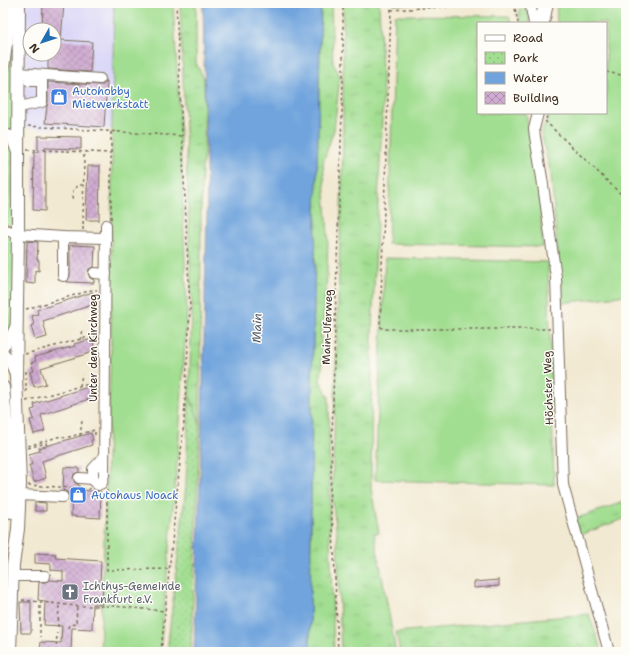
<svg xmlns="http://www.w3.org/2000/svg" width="629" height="655" viewBox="0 0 629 655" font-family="'Shantell Sans',sans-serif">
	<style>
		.built { fill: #dad6f7; fill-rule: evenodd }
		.grass { fill: url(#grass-tufts); stroke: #6e8458 }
		.park { fill: url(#park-dots); stroke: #6e8458 }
		.garden { fill: #a2de91; stroke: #6e8458 }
		.water { fill: #71a4dd; stroke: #56677e }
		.building { fill: url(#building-cross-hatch) }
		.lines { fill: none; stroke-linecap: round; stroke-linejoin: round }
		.minor-casing { stroke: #7b6d5d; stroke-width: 12 }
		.major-casing { stroke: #7b6d5d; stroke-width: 14 }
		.highway-casing { stroke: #7b6d5d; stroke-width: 16 }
		.path { stroke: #7b6d5d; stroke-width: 1.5; stroke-dasharray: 3 3; stroke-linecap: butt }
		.minor { stroke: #fff; stroke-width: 10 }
		.major { stroke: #fff; stroke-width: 12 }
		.highway { stroke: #fff; stroke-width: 14 }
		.labels { text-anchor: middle; stroke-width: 3; stroke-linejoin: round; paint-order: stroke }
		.shop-label { font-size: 11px; fill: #366cbe; stroke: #fdfcf7; text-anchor: start }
		.street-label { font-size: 11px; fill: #3b2a1e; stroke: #fdfcf7 }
		.worship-label { font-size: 11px; fill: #5b616d; stroke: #fdfcf7; text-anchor: start }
		.water-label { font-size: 12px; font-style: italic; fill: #515b6a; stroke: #fdfcf7 }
	</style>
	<defs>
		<pattern id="grass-tufts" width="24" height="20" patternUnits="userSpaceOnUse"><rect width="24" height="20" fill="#a2de91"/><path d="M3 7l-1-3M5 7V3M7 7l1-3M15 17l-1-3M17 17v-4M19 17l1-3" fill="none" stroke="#8cbf7d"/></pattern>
		<pattern id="park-dots" width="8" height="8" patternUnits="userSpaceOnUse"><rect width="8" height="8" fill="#a2de91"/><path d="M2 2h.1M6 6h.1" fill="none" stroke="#8cbf7d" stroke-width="1.8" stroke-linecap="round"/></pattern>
		<pattern id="building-cross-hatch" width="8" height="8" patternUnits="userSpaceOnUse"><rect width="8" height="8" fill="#d0acd2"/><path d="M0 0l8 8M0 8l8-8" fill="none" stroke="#aa8caa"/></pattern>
	</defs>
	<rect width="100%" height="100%" fill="#fdfcf7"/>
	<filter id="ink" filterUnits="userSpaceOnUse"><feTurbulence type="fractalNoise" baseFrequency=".025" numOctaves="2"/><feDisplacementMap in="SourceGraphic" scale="8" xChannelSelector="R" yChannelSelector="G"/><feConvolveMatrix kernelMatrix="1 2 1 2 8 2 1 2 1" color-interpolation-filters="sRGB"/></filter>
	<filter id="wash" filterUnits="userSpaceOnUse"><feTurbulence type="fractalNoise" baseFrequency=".012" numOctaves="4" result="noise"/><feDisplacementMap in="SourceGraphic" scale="16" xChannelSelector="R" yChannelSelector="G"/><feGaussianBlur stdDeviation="0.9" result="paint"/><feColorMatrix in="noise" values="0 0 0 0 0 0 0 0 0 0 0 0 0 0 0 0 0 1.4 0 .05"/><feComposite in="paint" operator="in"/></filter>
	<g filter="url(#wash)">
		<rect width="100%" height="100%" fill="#f2e9d2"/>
		<path class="built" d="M3,3H114L112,129L3,128ZM30,30H54V54H30Z"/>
		<g class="grass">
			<polygon points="12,3 16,139 3,133 3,104"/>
			<polygon points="180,3 196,3 196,63 204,79 204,155 202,167 201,213 200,423 189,395 192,309"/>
			<polygon points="321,3 331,3 333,63 340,76 334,130 323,162 328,236 327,276 324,313 321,337 322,368 320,381 329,397 330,539 334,652 310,652 312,387"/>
			<polygon points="343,3 379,3 383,98 372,329 371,489 379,533 374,533 396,652 341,652 337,535 332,498 343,144"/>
			<polygon points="393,3 476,3 394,5"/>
			<polygon points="519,9 527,9 530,23 520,23"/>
			<polygon points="9,138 13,150 13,224 11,226 3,225 3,139"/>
			<polygon points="3,235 15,237 14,325 5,342 3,327"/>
			<polygon points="626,501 626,518 580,535 575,519"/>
			<polygon points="589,614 602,652 400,652 396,632"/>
		</g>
		<polygon class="park" points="189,395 200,423 191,652 167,652 186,486"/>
		<g class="garden">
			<polygon points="114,3 173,3 178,88 187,310 178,452 160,652 100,652 111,348 112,129"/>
			<path d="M559,3H626V295L562,303L551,174L541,133L551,113H606V23H557C557,17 555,8 559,3Z"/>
			<polygon points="395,15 509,16 511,23 478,23 478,113 526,113 538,180 543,247 388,244"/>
			<polygon points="385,258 548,262 554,485 375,480"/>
		</g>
		<polygon class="water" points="203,3 321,3 312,387 310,652 194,652 202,423 207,213"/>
		<g id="blocks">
			<g class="building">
				<polygon points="43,3 64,3 61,40 92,42 90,72 48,69 48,54 54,54 54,30 42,30"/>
				<polygon points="106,81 107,81 104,127 45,123 47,106 48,102 48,82 100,85 103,85"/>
				<polygon points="38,136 81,137 81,149 45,148 45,211 33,210 34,152 38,152"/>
				<polygon points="88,166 100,166 99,220 86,220"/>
				<polygon points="27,241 38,242 37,260 39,260 39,271 35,270 35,284 26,283"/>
				<polygon points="70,245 95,246 94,267 89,269 88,273 90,278 94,280 94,283 67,282 70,276"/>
				<polygon points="93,292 95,304 43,321 47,337 35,340 31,326 34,325 32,316 38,314 37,310"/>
				<polygon points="92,339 94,346 92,347 93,352 41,368 46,384 34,387 30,372 34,371 31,363 36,361 35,357 75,346 74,344"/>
				<polygon points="91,386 93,393 91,394 92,398 41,415 45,431 34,434 30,420 34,419 31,410 35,409 34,404"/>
				<polygon points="91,433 93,440 91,440 92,445 42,461 46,478 34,482 29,465 32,465 29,454 40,451 39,448"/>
				<polygon points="64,467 79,468 79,472 74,474 73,478 75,483 79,485 79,490 101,492 100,518 71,516 72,495 69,495 67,492 63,490"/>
				<polygon points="35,502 46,503 46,511 35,511"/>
				<polygon points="35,553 56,554 55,558 101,561 100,584 103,584 102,604 93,604 92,629 72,628 71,652 40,652 41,642 61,643 62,626 44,625 45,601 38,600 39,582 45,582 49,580 63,581 63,571 51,570 51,564 35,563"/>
				<polygon points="499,580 499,586 474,588 474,582"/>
				<polygon points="20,602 31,602 31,633 21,633"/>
			</g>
		</g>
	</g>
	<g filter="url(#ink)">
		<use href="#blocks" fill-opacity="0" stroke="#7b6d5d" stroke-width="1"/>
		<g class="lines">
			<g class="minor-casing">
				<g id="minor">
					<polyline points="530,3 534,23"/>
					<polyline points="19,73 100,79"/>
					<polyline points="19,107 42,102 42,81 29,81"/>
					<polyline points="538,113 534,129 535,137 542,178 556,277 563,485 609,652"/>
					<polyline points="3,136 5,134 11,136 16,150"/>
					<polyline points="3,229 18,234 63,237 106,238"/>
					<polyline points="63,237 63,276 64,276"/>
					<polyline points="94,273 106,274"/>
					<polyline points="3,347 11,336 16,325"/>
					<polyline points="3,352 9,360 16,376"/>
					<polyline points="104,457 93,469 93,481 98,485 102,483 104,475 106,225"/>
					<polyline points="79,478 93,479"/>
					<polyline points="19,495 63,497"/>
					<polyline points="12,576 45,576"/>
				</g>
			</g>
			<g class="major-casing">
				<g id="major">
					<polyline points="3,68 9,18 9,3"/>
					<polyline points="3,387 11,480 11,512"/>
					<polyline points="10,652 13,565 18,529 20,484 16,376 18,234 18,158 19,3"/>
				</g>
			</g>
			<g class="highway-casing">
				<g id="highway">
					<polyline points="3,16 6,42"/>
					<polyline points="542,23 546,3"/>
				</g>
			</g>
			<g class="path">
				<polyline points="389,3 391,10 380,326 383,329 550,329"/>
				<polyline points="514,3 518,23"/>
				<polyline points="391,10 503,3 515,5 522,7"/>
				<polyline points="606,72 626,76"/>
				<polyline points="546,119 548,113"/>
				<polyline points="545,121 626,199"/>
				<polyline points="28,126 183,136"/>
				<polyline points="27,150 38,150"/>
				<polyline points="43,150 111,153"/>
				<polyline points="72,199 73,190 79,185 84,185"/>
				<polyline points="111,219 111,132"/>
				<polyline points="83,230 84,152"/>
				<polyline points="26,309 92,290 97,290"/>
				<polyline points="81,340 83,329"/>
				<polyline points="25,354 92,336 97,337"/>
				<polyline points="26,371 26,393"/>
				<polyline points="80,386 82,374"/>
				<polyline points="26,401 80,386 96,383"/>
				<polyline points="80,436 82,421"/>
				<polyline points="28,446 61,436 65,438 95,430 95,435 97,435"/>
				<polyline points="28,448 46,443 47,446"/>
				<polyline points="28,485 90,489"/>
				<polyline points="106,491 107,491 107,570 170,569"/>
				<polyline points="22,600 77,606 113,606 165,611"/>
				<polyline points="40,606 40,637"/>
				<polyline points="58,627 59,603"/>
				<polyline points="68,628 69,625 76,624 77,606"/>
				<polyline points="56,652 57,633"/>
				<polyline points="161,652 184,422 190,309 176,3"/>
				<polyline points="338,652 333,527 329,501 331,478 335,324 343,82 343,3"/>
				<polyline points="622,652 626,650"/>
			</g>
			<use href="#minor" class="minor"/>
			<use href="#major" class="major"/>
			<use href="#highway" class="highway"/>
		</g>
	</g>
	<defs>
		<g id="shop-square" transform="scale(0.9)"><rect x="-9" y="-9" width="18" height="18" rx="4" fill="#3f7fe0" stroke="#fdfcf7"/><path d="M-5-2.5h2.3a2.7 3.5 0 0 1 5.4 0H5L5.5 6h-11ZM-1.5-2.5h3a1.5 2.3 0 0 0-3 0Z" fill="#fff"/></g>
		<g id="church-square" transform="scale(0.9)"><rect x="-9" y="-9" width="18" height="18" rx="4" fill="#6b7280" stroke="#fdfcf7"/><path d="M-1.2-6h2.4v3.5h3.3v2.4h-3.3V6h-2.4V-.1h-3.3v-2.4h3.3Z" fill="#fff"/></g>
	</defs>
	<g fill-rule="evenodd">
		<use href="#shop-square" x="59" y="97"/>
		<use href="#shop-square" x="78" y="495"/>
		<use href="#church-square" x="70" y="592"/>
	</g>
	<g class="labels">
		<g class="shop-label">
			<text x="72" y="95">Autohobby<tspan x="72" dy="13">Mietwerkstatt</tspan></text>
			<text x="91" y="499">Autohaus Noack</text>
		</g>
		<g class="street-label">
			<text transform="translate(327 327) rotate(-88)" y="4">Main-Uferweg</text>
			<text transform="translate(93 348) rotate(-90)" y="4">Unter dem Kirchweg</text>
			<text transform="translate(548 388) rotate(-92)" y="4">Höchster Weg</text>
		</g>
		<g class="worship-label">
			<text x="83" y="590">Ichthys-Gemeinde<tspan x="83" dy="13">Frankfurt e.V.</tspan></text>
		</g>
		<g class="water-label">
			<text transform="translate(257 328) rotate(-88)" y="4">Main</text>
		</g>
	</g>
	<rect width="629" height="655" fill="none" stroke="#fdfcf7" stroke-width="16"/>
	<rect x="477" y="22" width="130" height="92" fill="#fdfcf7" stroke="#afa8a0"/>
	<rect x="485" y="35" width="20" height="6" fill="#ffffff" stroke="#afa8a0"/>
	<text x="513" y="42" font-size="12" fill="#3b2a1e">Road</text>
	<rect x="485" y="52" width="20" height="12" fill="url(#park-dots)" stroke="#afa8a0"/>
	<text x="513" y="62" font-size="12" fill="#3b2a1e">Park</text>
	<rect x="485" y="72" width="20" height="12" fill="#71a4dd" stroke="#afa8a0"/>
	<text x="513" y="82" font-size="12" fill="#3b2a1e">Water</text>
	<rect x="485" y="92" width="20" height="12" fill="url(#building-cross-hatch)" stroke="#afa8a0"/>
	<text x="513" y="102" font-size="12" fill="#3b2a1e">Building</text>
	<g transform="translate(42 42) rotate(231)"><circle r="19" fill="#fdfcf7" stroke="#afa8a0"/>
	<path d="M0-3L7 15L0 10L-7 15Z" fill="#1f6fb2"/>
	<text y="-6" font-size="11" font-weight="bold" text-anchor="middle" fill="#3b2a1e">N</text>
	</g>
</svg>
